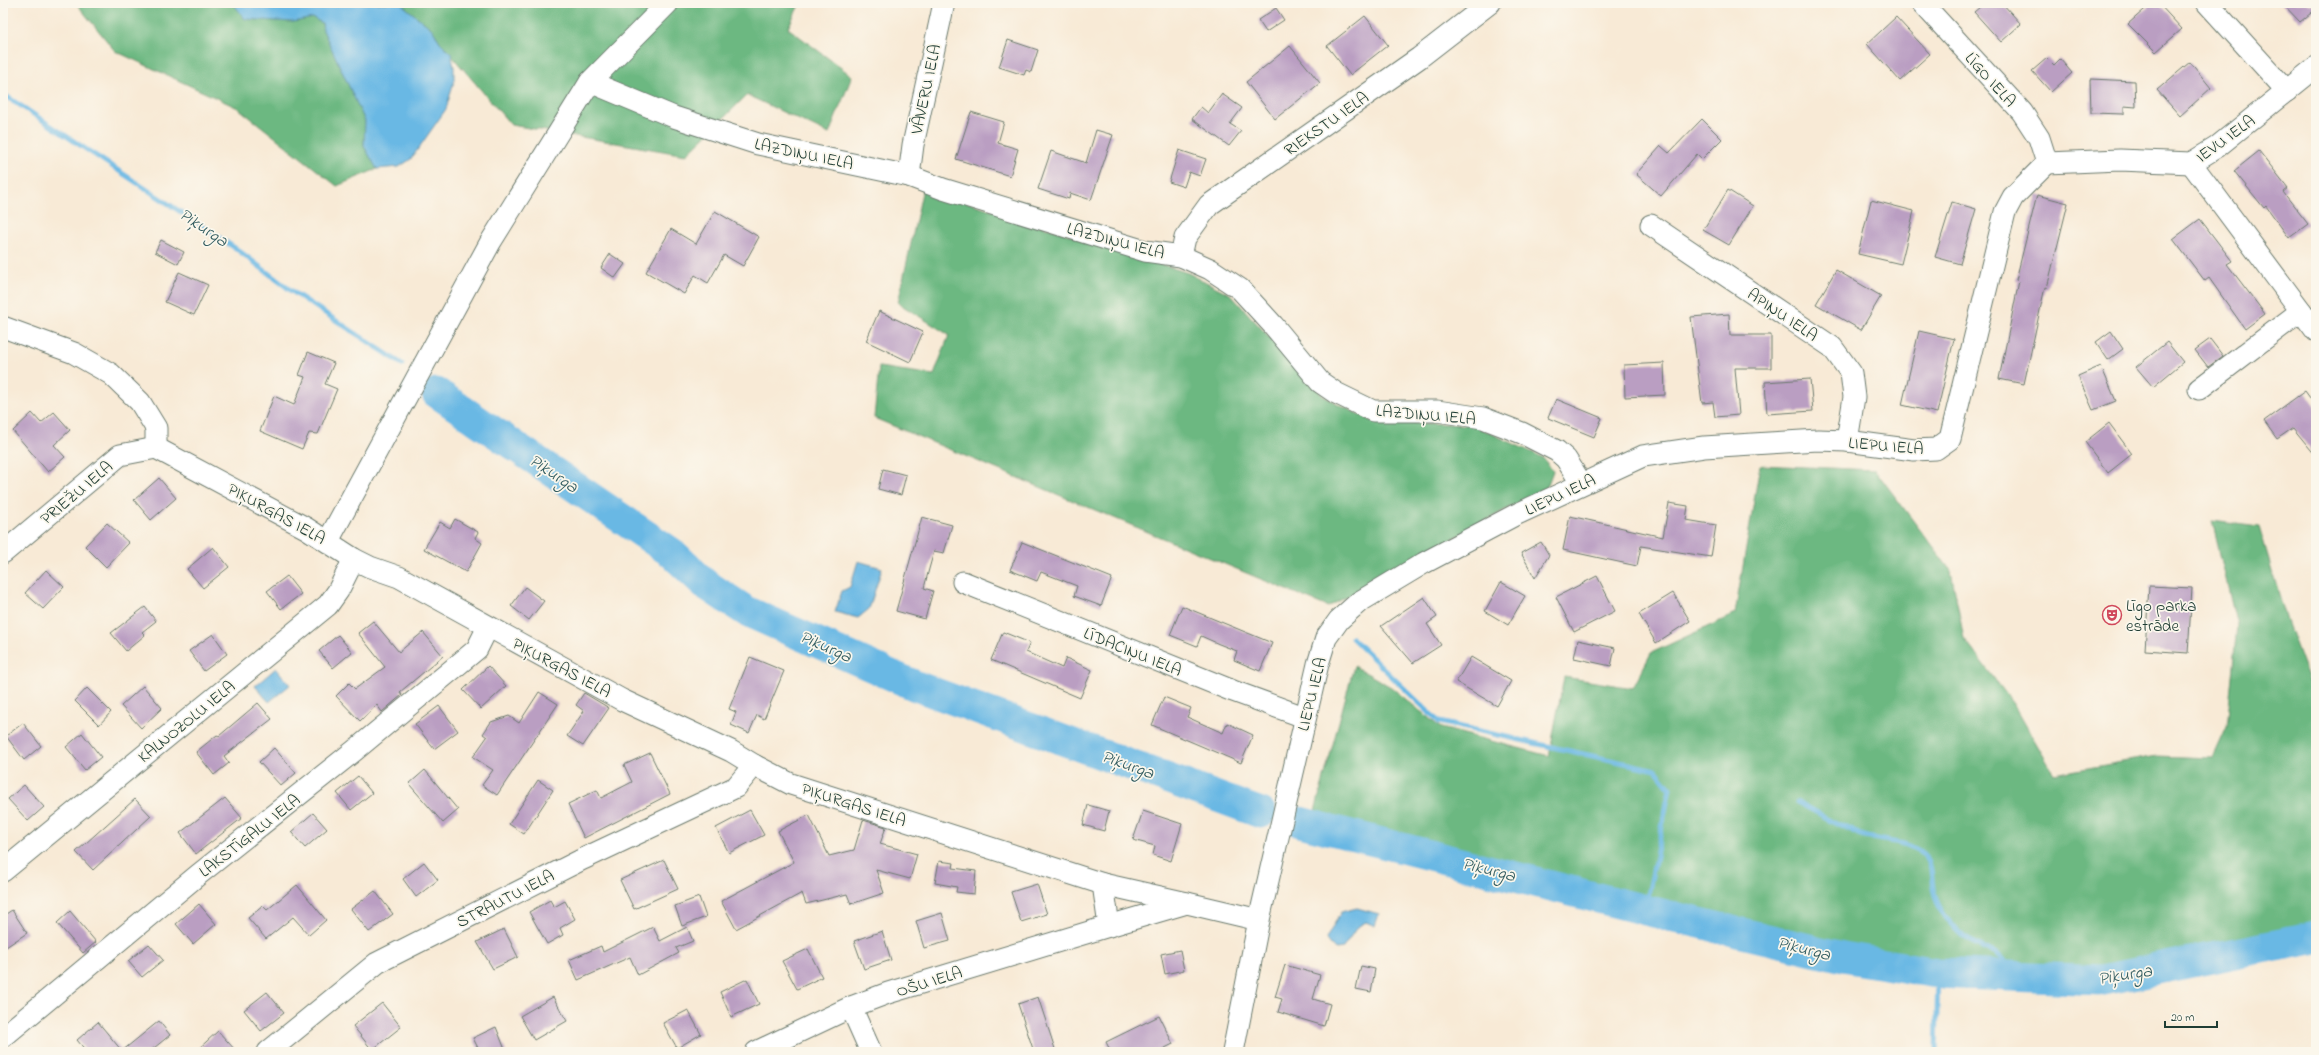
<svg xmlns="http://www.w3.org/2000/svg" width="2319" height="1055" viewBox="0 0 2319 1055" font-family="'Indie Flower',sans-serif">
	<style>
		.forest { fill: #6cb881; stroke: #467a5a }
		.water { fill: #69b8e4; stroke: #447a8c }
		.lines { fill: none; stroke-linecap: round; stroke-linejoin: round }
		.stream { stroke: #69b8e4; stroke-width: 5 }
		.river { stroke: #69b8e4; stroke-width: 31 }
		.building { fill: #ba9ec2 }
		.street-casing { stroke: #6b7a6d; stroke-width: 23 }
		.street { stroke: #fff; stroke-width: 21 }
		.labels { text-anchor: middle; stroke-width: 3.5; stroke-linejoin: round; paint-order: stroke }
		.street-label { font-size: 17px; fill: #1f3d34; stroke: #fbf7ec }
		.poi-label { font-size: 17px; fill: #1f3d34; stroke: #fbf7ec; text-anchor: start }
		.water-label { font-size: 18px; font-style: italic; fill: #325c60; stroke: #fbf7ec }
	</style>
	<rect width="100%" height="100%" fill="#fbf7ec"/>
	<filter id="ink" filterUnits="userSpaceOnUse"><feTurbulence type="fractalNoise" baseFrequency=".025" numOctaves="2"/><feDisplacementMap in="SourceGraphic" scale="8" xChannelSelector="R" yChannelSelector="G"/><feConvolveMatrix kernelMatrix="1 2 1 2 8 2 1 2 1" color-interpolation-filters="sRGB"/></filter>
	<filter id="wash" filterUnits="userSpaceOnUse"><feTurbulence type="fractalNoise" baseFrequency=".012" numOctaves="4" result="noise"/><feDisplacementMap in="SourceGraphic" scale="16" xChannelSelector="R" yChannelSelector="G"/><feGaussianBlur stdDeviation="0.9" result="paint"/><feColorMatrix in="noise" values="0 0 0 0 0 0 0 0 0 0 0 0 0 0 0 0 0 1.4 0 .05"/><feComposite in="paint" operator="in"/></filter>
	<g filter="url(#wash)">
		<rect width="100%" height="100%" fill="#f8ead6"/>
		<g class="forest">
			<polygon points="76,3 233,3 245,19 293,22 313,18 322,23 323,30 365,121 364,146 377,169 337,186 238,108 115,51"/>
			<polygon points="400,3 800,3 788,28 852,76 829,134 747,95 686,155 511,125 440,42 432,29"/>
			<polygon points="923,188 1188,273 1230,294 1323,396 1372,421 1473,425 1542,457 1553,471 1547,487 1328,607 874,418 879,367 934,375 949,335 898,303"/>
			<polygon points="1760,465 1875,470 1951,571 1964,639 2013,703 2054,774 2156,756 2213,758 2227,727 2237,625 2212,521 2259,527 2287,621 2312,689 2316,689 2316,942 2106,991 1887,978 1308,837 1354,666 1391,687 1441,728 1549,756 1564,677 1633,688 1651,653 1735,614"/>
		</g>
		<g class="water">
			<polygon points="233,3 400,3 432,29 440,42 451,53 454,67 454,81 446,109 411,159 399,167 377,169 364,146 365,121 323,30 322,23 313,18 293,22 245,19"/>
			<polygon points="858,561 882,568 869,609 858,618 835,612 842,591 850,587"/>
			<polygon points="276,668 290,685 269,702 255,686"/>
			<polygon points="1357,908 1379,914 1375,926 1366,922 1357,927 1343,948 1336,949 1329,945 1326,939 1341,912"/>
		</g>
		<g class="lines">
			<g class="stream">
				<polyline points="3,94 238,250 293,292 402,364"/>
				<polyline points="1352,638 1439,722 1656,770 1670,788 1645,910"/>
				<path d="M1797,802C1817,812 1838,825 1859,834C1879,843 1903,838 1922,853C1935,865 1930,878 1934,892C1937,908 1952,927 1964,937C1984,952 2001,947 2011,976"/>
				<polyline points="1936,1052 1938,973"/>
			</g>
			<g class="river">
				<polyline points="437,393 672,553 705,584 746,611 916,686 1261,813"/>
				<polyline points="1300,822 1645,910 1843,957 1938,973 2102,980 2316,937"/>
			</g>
		</g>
		<g id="blocks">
			<g class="building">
				<polygon points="1985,3 2002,3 2021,24 2001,42 1974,12"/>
				<polygon points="2152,3 2158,3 2182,29 2156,52 2128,24"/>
				<polygon points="2282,3 2316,3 2316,9 2300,22"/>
				<polygon points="1276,8 1284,20 1266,32 1258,20"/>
				<polygon points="1365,16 1388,45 1350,75 1327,46"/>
				<polygon points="1896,17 1930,54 1900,81 1867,44"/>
				<polygon points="1008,40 1038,50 1031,72 1026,70 1024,75 999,67"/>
				<polygon points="1290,46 1320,83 1275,119 1246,82"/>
				<polygon points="2047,58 2054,65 2060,59 2072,73 2051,92 2032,71"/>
				<polygon points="2190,62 2211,88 2180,116 2157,90"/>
				<polygon points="2090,79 2135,81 2136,107 2124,106 2124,114 2091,113"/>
				<polygon points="1222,94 1242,108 1230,124 1241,131 1229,146 1192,119 1201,107 1208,113"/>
				<polygon points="971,112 1004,122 998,143 1018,149 1010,176 956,159"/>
				<polygon points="1702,119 1722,139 1702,159 1697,154 1661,196 1636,174 1661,146 1669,153"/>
				<polygon points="1096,130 1113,135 1091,200 1070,193 1069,199 1038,189 1051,151 1086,163"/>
				<polygon points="1179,150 1206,159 1200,176 1189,172 1184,187 1169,182"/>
				<polygon points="2259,151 2288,188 2283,192 2308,224 2289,238 2266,206 2264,208 2234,171"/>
				<polygon points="1728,190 1753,206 1729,245 1703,230"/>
				<polygon points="2037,195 2068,203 2047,288 2045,287 2024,384 1999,379 2019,281 2016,280"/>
				<polygon points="1871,200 1914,211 1901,264 1858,254"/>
				<polygon points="1952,202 1976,209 1960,264 1935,257"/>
				<polygon points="715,211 759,237 743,266 724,255 708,283 695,275 684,294 646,272 671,229 696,244"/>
				<polygon points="2200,219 2232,261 2227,264 2265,314 2245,329 2209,278 2205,281 2173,239"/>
				<polygon points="161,240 184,252 178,264 155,252"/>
				<polygon points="610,254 625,264 615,278 601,268"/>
				<polygon points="1836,270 1881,296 1861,330 1816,304"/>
				<polygon points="179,272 208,285 194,315 165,302"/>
				<polygon points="879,311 923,332 910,362 866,341"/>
				<polygon points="1729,314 1730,335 1771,335 1771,368 1735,368 1739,415 1715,417 1713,402 1702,403 1691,317"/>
				<polygon points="1919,331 1954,339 1937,413 1902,405"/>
				<polygon points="2111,331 2123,349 2108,360 2096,342"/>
				<polygon points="2210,339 2223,356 2208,367 2195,350"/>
				<polygon points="2167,342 2183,362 2153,387 2136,367"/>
				<polygon points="308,352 334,363 325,384 337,389 318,434 309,433 302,449 260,431 274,396 294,405 305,377 299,375"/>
				<polygon points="1664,363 1665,395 1625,397 1624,365"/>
				<polygon points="2101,366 2116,401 2093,410 2078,376"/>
				<polygon points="1810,379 1813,411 1767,414 1765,382"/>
				<polygon points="2305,391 2316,406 2316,456 2293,428 2277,439 2264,421"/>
				<polygon points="1556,399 1602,418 1594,437 1548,418"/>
				<polygon points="54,412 70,430 54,445 65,457 48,472 13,431 32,413 41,423"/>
				<polygon points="2109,423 2132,454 2108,473 2085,442"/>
				<polygon points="883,469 906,475 901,495 878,489"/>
				<polygon points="159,478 176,498 151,520 134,500"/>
				<polygon points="1669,503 1688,506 1686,520 1716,525 1711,557 1641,546 1637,566 1563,550 1570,516 1663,537"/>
				<polygon points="922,517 952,525 944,553 934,551 929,569 924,588 933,591 925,619 896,611"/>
				<polygon points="455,519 478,532 475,538 482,543 466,572 424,549 440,522 450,528"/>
				<polygon points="107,523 129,543 106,567 85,546"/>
				<polygon points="1022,542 1112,578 1101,606 1074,596 1077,586 1041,572 1037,581 1010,570"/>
				<polygon points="1541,542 1549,555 1535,578 1521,553"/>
				<polygon points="213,547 229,567 203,588 187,569"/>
				<polygon points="46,570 64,587 43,609 25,593"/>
				<polygon points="287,576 301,594 281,609 267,591"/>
				<polygon points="1597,576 1615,611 1574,632 1556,597"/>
				<polygon points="1501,582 1525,596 1508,625 1485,611"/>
				<polygon points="2149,586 2192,588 2188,653 2145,650"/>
				<polygon points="525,587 544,601 529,620 511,606"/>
				<polygon points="1673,593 1690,621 1656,643 1639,614"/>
				<polygon points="1424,597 1437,617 1427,624 1441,645 1413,663 1381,626"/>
				<polygon points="1182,606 1272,643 1260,671 1234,660 1237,651 1219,644 1201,636 1197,646 1170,635"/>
				<polygon points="145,607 156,621 142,632 145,635 126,651 111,633"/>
				<polygon points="373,621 399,652 423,632 443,656 400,692 402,695 382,712 377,705 360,721 336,696 349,683 355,689 385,667 358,633"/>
				<polygon points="1003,632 1030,643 1026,652 1062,668 1066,658 1092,670 1080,698 991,660"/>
				<polygon points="213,634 227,654 204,671 189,651"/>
				<polygon points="338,635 352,652 333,668 319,651"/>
				<polygon points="1578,640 1615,648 1611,666 1574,658"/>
				<polygon points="750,657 784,671 764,719 757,715 749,733 731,725 736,712 729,709"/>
				<polygon points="1471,657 1511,681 1497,706 1456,682"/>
				<polygon points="488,666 506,686 481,709 463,690"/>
				<polygon points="143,686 162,708 141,728 121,706"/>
				<polygon points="87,688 111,712 99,725 75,701"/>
				<polygon points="539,692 558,704 497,795 482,785 493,770 473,757 487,737 483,734 491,722 509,716 519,723"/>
				<polygon points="584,693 609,708 583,746 567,736 584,711 576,705"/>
				<polygon points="1164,697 1191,708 1187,717 1223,733 1227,723 1253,735 1241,763 1152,725"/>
				<polygon points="258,703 272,719 224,756 229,763 214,775 196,752 217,735 219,736"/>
				<polygon points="439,706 458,731 434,749 415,724"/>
				<polygon points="23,723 41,746 24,760 6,736"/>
				<polygon points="82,733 101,757 85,770 66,747"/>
				<polygon points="274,748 296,773 281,786 259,762"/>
				<polygon points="650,753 670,794 584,838 568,804 597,790 601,798 632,782 624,765"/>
				<polygon points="425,770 458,810 443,823 409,784"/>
				<polygon points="358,776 372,793 351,810 337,793"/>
				<polygon points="538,780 553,790 524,834 509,824"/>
				<polygon points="24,785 44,807 28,821 8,799"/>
				<polygon points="225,798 242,818 196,854 180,833"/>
				<polygon points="135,799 151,816 93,870 76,852"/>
				<polygon points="1088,805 1109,811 1104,831 1083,825"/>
				<polygon points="750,810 764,835 729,853 716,828"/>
				<polygon points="1143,811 1182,824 1171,861 1153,855 1155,846 1133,840"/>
				<polygon points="313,813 327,829 305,848 291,832"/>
				<polygon points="809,815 829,856 854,850 863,820 886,827 880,844 917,854 910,879 876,870 884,893 851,904 847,894 806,904 802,893 736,929 721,901 794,862 778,831"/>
				<polygon points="664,860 678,889 634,909 620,880"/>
				<polygon points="939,861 954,863 953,868 976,871 974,894 956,892 957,887 935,883"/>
				<polygon points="424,862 438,880 416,897 403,879"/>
				<polygon points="1037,884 1047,914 1021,922 1011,892"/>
				<polygon points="297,885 326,920 309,935 293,917 266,939 248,918 263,906 267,910"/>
				<polygon points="375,891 393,914 369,932 351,909"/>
				<polygon points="699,897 706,917 682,926 675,906"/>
				<polygon points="550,900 554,907 565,901 575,919 560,928 563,935 547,944 529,912"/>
				<polygon points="199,904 216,924 193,944 176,924"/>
				<polygon points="12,910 27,933 3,949 3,916"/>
				<polygon points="70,911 96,942 83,953 57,923"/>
				<polygon points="942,913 950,941 924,948 916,921"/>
				<polygon points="653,927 660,941 687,927 693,941 676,948 679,953 638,975 630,957 578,980 569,960 601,946 603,952"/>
				<polygon points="504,929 518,957 493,969 477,942"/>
				<polygon points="882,931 891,960 864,969 854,941"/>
				<polygon points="149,944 163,960 142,977 128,961"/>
				<polygon points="808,949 822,977 797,989 782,961"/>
				<polygon points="1180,950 1184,970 1165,974 1161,954"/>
				<polygon points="1285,965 1320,975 1313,999 1330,1004 1324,1026 1278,1012 1282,999 1275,997"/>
				<polygon points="1361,966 1375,969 1371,992 1356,989"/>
				<polygon points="747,979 759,1004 731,1017 720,992"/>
				<polygon points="267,992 284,1013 261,1031 244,1010"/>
				<polygon points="553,997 567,1021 534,1040 520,1016"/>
				<polygon points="1038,997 1056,1052 1034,1052 1018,1004"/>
				<polygon points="382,1003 401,1027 372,1050 353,1026"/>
				<polygon points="688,1010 701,1034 677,1048 663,1023"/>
				<polygon points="1159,1016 1173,1044 1157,1052 1111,1052 1106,1042"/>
				<polygon points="159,1021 170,1035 149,1052 87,1052 77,1040 98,1022 122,1051"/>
				<polygon points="496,1027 506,1052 480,1052 473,1038"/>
				<polygon points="218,1031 237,1052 195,1052"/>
			</g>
		</g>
	</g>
	<g filter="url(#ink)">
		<use href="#blocks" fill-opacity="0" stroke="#6b7a6d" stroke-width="1"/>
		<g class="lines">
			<g class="street-casing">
				<g id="street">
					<polyline points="1922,3 2022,112 2039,138 2047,163"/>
					<polyline points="2207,3 2287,91"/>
					<polyline points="590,82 674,117 758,144 909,176 943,189 1145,251 1181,256 1210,269 1240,289 1273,325 1320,382 1336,393 1373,411 1437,411 1483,418 1522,433 1557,451 1566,459 1581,483"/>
					<polyline points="2047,163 2120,160 2191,163 2217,147 2316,67"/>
					<polyline points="2191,163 2316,331"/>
					<polyline points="909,176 913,145 944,3"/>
					<polyline points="1651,225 1832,347 1851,373 1854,397 1847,441"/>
					<polyline points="1181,256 1185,238 1209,205 1419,58 1490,3"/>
					<polyline points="3,327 74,353 111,374 140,402 156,428 156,448"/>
					<polyline points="2199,389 2301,311"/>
					<polyline points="156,448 306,528 354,559 370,567 399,577 622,700 731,751 754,765 791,784 1103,884 1187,903"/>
					<polyline points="328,541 490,243 590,82 668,3"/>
					<polyline points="3,553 120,455 156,448"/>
					<polyline points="963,582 1233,691 1304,717"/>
					<polyline points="3,871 328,605 338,591 354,559"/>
					<polyline points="1109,926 1187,903 1259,920"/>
					<polyline points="851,1007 871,1052"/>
					<polyline points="3,1037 198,875 354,751 477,649 488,627"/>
					<polyline points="268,1052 377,963 583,859 736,787 754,765"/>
					<polyline points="756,1052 851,1007 888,993 1109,926 1103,884"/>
					<polyline points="1233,1052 1259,920 1318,664 1326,638 1339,620 1359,602 1424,563 1515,515 1643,456 1704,447 1818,440 1847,441 1914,450 1936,449 1950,439 2005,212 2013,197 2047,163"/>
				</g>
			</g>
			<use href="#street" class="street"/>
		</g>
	</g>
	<defs>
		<g id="theatre-ring" transform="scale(1)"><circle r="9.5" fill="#fbf7ec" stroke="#d1495b" stroke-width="1.5"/><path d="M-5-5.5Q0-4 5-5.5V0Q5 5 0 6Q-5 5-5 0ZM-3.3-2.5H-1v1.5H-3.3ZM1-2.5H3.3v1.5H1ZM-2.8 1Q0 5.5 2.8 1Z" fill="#d1495b"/></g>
	</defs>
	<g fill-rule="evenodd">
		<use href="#theatre-ring" x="2112" y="615"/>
	</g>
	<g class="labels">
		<g class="street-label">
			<text transform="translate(1991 79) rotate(48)" y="6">LĪGO IELA</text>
			<text transform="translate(925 89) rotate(-78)" y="6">VĀVERU IELA</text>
			<text transform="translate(1326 123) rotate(-35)" y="6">RIEKSTU IELA</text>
			<text transform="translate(2225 138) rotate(-36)" y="6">IEVU IELA</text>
			<text transform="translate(804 153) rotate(12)" y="6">LAZDIŅU IELA</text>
			<text transform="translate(1116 240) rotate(15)" y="6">LAZDIŅU IELA</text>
			<text transform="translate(1783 314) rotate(34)" y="6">APIŅU IELA</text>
			<text transform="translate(1426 414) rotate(5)" y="6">LAZDIŅU IELA</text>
			<text transform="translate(1886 445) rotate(5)" y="6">LIEPU IELA</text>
			<text transform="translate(76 492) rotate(-40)" y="6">PRIEŽU IELA</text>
			<text transform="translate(1560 494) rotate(-25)" y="6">LIEPU IELA</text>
			<text transform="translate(277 513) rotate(29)" y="6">PIĶURGAS IELA</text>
			<text transform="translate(1133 651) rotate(22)" y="6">LĪDACIŅU IELA</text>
			<text transform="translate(562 667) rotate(28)" y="6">PIĶURGAS IELA</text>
			<text transform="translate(1311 694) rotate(-76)" y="6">LIEPU IELA</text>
			<text transform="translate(186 721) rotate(-39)" y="6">KALNOZOLU IELA</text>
			<text transform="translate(854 804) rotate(18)" y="6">PIĶURGAS IELA</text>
			<text transform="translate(249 835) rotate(-38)" y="6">LAKSTĪGALU IELA</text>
			<text transform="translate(505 898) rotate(-27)" y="6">STRAUTU IELA</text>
			<text transform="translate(929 981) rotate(-17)" y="6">OŠU IELA</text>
		</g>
		<g class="poi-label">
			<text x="2126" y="611">Līgo parka<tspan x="2126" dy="20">estrāde</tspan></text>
		</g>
		<g class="water-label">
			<text transform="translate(204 227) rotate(34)" y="6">Piķurga</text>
			<text transform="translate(554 473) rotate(34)" y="6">Piķurga</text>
			<text transform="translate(826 646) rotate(24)" y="6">Piķurga</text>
			<text transform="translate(1128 764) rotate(20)" y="6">Piķurga</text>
			<text transform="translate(1489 869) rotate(14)" y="6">Piķurga</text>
			<text transform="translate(1804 948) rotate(14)" y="6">Piķurga</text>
			<text transform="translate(2125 974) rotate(-9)" y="6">Piķurga</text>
		</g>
	</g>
	<rect width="2319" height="1055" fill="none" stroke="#fbf7ec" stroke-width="16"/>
	<path d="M2165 1021v6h52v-6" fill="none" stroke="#1f3d34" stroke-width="2"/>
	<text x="2171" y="1021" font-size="12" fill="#1f3d34" stroke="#fbf7ec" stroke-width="3" paint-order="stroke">20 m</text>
</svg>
